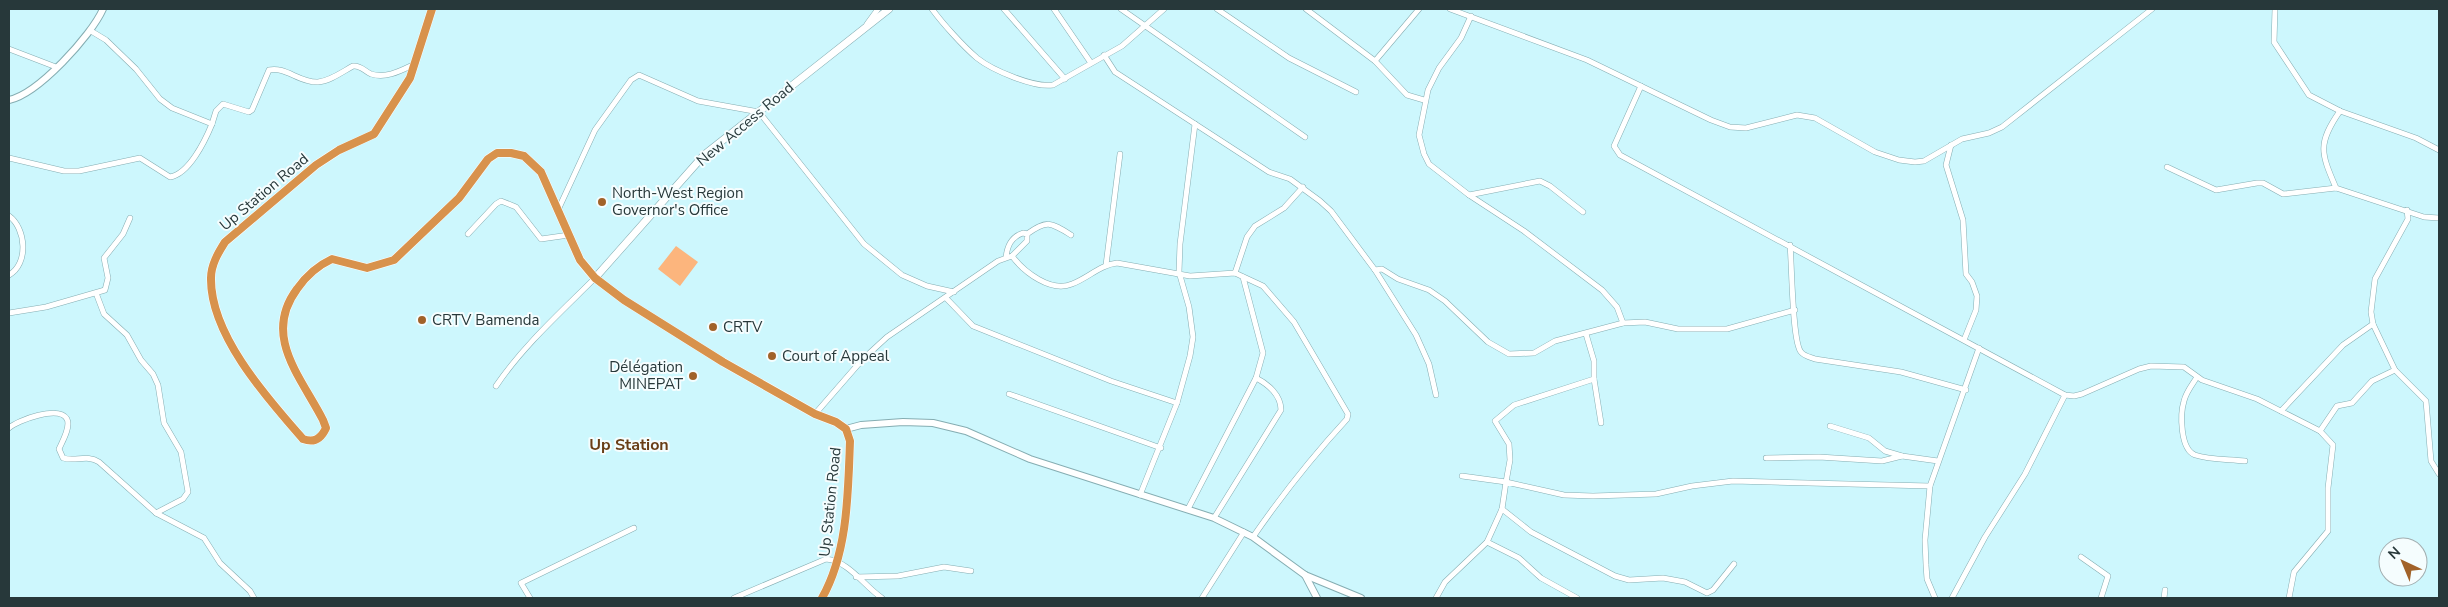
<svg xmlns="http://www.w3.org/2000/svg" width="2448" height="607" viewBox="0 0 2448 607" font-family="'Nunito Sans',sans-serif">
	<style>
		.green { fill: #fcb57d }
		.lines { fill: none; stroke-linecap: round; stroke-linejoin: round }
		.minor-casing { stroke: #85adb2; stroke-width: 6 }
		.tertiary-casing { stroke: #85adb2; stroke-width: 8 }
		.secondary-casing { stroke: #85adb2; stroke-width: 8 }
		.trunk-casing { stroke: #fff; stroke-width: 9 }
		.minor { stroke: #fff; stroke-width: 5 }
		.tertiary { stroke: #fff; stroke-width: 6 }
		.secondary { stroke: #fff; stroke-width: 7 }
		.trunk { stroke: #d8924c; stroke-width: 8 }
		.poi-dot { fill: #a16229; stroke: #f5fdfe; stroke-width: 2 }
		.labels { text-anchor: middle; stroke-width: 4; stroke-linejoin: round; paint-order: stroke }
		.street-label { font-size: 15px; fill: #27383a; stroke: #f5fdfe }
		.poi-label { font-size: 15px; fill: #27383a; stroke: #f5fdfe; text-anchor: start }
		.neighbourhood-label { font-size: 16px; font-weight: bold; fill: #693e17; stroke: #f5fdfe }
	</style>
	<rect width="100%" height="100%" fill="#cdf7fd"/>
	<polygon class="green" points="676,246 698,262 680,286 658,269"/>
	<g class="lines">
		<g class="minor-casing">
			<g id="minor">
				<path d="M932,9C943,24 963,46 977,58C992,70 1034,88 1053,85L1122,46L1164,9"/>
				<polyline points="1004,9 1065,79"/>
				<polyline points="1054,9 1091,63"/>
				<polyline points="1121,9 1305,137"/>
				<polyline points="1217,9 1289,58 1356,92"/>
				<polyline points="1306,9 1375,61 1407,95 1424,100"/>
				<polyline points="1450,9 1587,60 1711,120 1730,127 1746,128 1797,115 1815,118 1875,152 1899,160 1915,162 1924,161 1962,139 1989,133 2002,127 2152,9"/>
				<polyline points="2275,9 2274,42 2309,95 2340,111 2416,138 2439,150"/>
				<polyline points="1471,16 1461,38 1439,68 1428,90 1419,135 1424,154 1429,164 1469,195 1524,231 1602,290 1617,307 1623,323"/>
				<polyline points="867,24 878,9"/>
				<polyline points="9,49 56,67"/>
				<polyline points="1104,55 1115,72 1269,172 1290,179 1320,201 1331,211 1375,270 1382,269 1398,279 1429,290 1445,301 1488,342 1509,354 1534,353 1555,341 1623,323 1645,322 1678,329 1727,329 1795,310"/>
				<polyline points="1375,61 1419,9"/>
				<polyline points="1641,86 1614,146 1620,155 2065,395 2074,396 2082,394 2139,369 2151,366 2184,367 2202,380 2257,399 2320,431 2333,445 2328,488 2328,531 2294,572 2289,598"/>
				<path d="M212,124L216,111L223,104L249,112L252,110L269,70C285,66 300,83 318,82C330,81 342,72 353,66C361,65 364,71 371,74C387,79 402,70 415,64"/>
				<polyline points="1951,145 1946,165 1963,220 1966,274 1972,282 1977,296 1976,310 1964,340"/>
				<path d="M9,158L64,171H79L140,158L170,177C189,174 205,141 212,124L172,108L160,99L136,69L106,40L91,31"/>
				<polyline points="2167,167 2216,190 2257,183 2263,183 2283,194 2336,188 2424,217 2439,218"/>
				<path d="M2336,188C2321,153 2317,144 2340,111"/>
				<polyline points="1469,195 1540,181 1550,186 1583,212"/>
				<polyline points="558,210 595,130 631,80 639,75 698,101 759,112 864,244 902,275 927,286 954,292"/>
				<polyline points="2407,210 2408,219 2375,279 2371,312 2373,324 2395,370 2426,401 2431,461 2439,474"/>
				<path d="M9,216C26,228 29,264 9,275"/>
				<polyline points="468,234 496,204 501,201 516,207 541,239 569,235"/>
				<path d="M1027,234C1047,220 1050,222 1071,235"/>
				<path d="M1790,245C1792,264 1792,342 1801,352C1804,356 1810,357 1815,359L1901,372L1966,390"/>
				<path d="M1012,256C1024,272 1051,293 1072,284C1088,278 1100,265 1117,263L1190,276L1235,273L1263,286L1294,322L1348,414L1347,419C1312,457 1282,495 1253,537"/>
				<polyline points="1106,265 1120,154"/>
				<polyline points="1375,270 1416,335 1429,364 1436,395"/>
				<polyline points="1235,273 1247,237 1255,226 1284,208 1303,187"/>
				<polyline points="96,293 104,314 127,335 141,360 153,374 158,385 164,423 181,452 188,492 183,499 156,513"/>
				<polyline points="946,298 973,326 1111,381 1177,403"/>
				<polyline points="9,313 46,307 105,290 108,278 104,258 123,234 130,218"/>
				<path d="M2197,377C2192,385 2186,392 2184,401C2180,414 2180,449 2195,455C2210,460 2230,459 2245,461"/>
				<polyline points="1594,379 1601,423"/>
				<path d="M496,386C523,346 561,312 595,278"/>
				<polyline points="1009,394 1161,448"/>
				<polyline points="2281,411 2343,345 2373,324"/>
				<path d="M815,414L862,360L887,337L998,261L1012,256L1027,241V234L1023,233C1011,237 1007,246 1006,258"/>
				<polyline points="1830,426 1869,438 1885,451 1902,456 1938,461"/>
				<path d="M9,428C18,420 59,405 67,419C71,427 62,442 59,449L63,458C76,462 87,454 99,462L156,513L204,538L220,563L250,591L254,598"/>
				<polyline points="2320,431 2337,406 2352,403 2372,381 2395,370"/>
				<polyline points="1766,458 1819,457 1882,461 1902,456"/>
				<polyline points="1462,476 1506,482 1510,460 1509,444 1495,421 1514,405 1594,379 1594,361 1586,334"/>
				<polyline points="1140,495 1177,403 1190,356 1193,337 1189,307 1179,272 1180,244 1195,124"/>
				<polyline points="1188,509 1256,378 1263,353 1243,277"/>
				<polyline points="1502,509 1531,532 1615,576 1629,580 1663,578 1685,582 1707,593 1713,590 1734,564"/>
				<path d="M1214,518L1281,410C1281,395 1268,384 1256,378"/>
				<polyline points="1487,542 1519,558 1541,578 1577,598"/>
				<polyline points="2081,557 2108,576 2101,598"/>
				<polyline points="856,577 898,576 944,567 971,571"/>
				<polyline points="530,598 521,583 634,528"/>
				<path d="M734,598L826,559C849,561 864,586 882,598"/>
				<polyline points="1202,598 1244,532"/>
				<polyline points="1436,598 1445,582 1487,542 1502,509 1506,482 1564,495 1593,496 1656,494 1692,486 1733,481 1930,486"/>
				<polyline points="1935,598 1927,579 1926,565 1925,540 1930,486 1979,348"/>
				<polyline points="1952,598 1985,537 2025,474 2065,395"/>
				<polyline points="2164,598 2165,590"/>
			</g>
		</g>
		<g class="tertiary-casing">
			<g id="tertiary">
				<path d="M9,100C38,94 91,36 103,9"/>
				<polyline points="846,429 861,425 903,422 933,423 966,431 1030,459 1214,518 1253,537 1305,575 1361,598"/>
				<polyline points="1305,575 1317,598"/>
			</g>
		</g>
		<g class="secondary-casing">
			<polyline id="secondary" points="595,278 704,155 889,9"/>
		</g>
		<g class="trunk-casing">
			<path id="trunk" d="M432,9L410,78L374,134L339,150L316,165L225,242C218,253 211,265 211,278C210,335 268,399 303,439C314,443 321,439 326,428L323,420C301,377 262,336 297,289C306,276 317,266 332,259L367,268L394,260L459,198L488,159L497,153H511L524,156L541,172L580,260L595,278L624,300L723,362L815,414L836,422L846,429L850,441C848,493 848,552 822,598"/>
		</g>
		<use href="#minor" class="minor"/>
		<use href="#tertiary" class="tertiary"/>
		<use href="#secondary" class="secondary"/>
		<use href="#trunk" class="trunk"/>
	</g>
	<g class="poi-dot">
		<circle cx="602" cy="202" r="5"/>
		<circle cx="422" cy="320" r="5"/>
		<circle cx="713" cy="327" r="5"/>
		<circle cx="772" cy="356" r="5"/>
		<circle cx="693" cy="376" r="5"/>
	</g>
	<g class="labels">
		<g class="street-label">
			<text transform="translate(745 124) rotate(-40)" y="5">New Access Road</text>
			<text transform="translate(264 192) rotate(-40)" y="5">Up Station Road</text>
			<text transform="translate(830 502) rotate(-84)" y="5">Up Station Road</text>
		</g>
		<g class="poi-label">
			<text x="612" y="198">North-West Region<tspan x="612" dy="17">Governor's Office</tspan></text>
			<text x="432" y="325">CRTV Bamenda</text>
			<text x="723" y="332">CRTV</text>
			<text x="782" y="361">Court of Appeal</text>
			<text x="683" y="372" text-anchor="end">Délégation<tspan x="683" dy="17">MINEPAT</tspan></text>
		</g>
		<g class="neighbourhood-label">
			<text x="629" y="450">Up Station</text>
		</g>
	</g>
	<rect width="2448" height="607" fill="none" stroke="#27383a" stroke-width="20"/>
	<g transform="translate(2403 562) rotate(316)"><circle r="24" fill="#f5fdfe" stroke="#a3aeb0"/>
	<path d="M0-4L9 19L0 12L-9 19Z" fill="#a16229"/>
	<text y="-8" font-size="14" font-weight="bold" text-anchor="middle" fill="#27383a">N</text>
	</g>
</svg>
